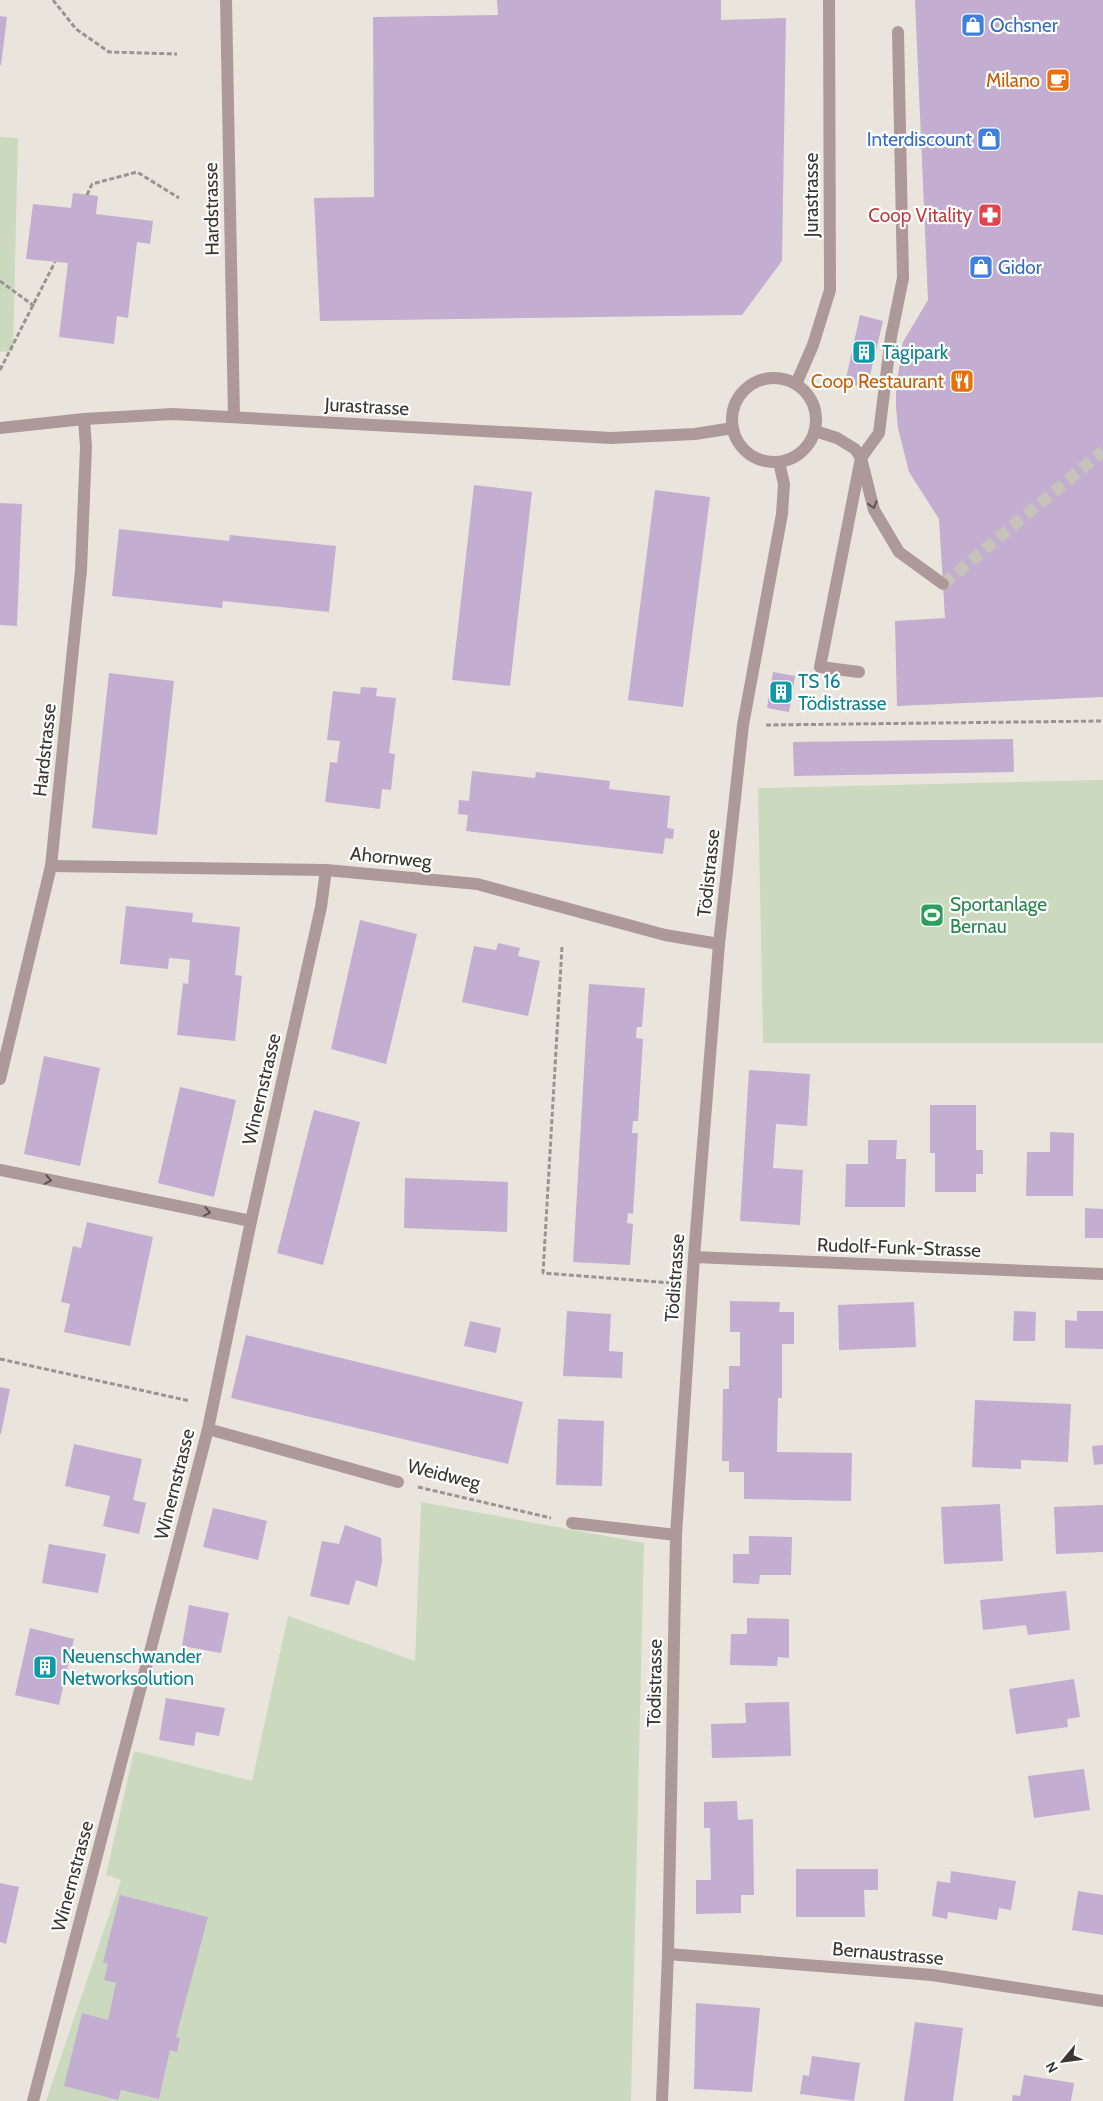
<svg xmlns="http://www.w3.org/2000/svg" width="1103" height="2101" viewBox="0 0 1103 2101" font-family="Cabin,sans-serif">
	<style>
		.green { fill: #cbdabf }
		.building { fill: #c3add0 }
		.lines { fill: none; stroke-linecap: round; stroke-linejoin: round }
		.minor-tunnel { stroke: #c7c2ba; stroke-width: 12; stroke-dasharray: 12 6; stroke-linecap: butt }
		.path { stroke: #98948e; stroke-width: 3; stroke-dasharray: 5 2.5; stroke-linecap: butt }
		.minor { stroke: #ad9998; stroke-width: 12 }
		.oneway { stroke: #5c5451 }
		.labels { text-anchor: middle; stroke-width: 4.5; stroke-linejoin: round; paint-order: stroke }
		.shop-label { font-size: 19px; fill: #366cbe; stroke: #fff; text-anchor: start }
		.food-label { font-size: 19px; fill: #c56008; stroke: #fff; text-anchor: end }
		.street-label { font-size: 19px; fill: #393633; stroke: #fff }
		.health-label { font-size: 19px; fill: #be3a42; stroke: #fff; text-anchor: end }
		.culture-label { font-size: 19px; fill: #0d838f; stroke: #fff; text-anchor: start }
		.leisure-label { font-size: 19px; fill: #27864d; stroke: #fff; text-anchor: start }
	</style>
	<rect width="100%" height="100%" fill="#eae5dc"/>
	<g class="green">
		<polygon points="0,137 18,138 13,351 0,352"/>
		<polygon points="1103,780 1103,1043 763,1043 758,788"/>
		<polygon points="421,1502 644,1543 631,2101 46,2101 121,1880 106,1875 134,1751 252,1781 288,1616 415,1661"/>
	</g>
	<g class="building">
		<polygon points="497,0 721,0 721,20 786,18 782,261 742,315 320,321 314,198 374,197 373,17 498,15"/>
		<polygon points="915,0 1103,0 1103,697 897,706 895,621 945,618 939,519 909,472 898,428 896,407 896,388 903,342 928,300"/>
		<polygon points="0,16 7,17 1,65 0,65"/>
		<polygon points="73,193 98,196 96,214 153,221 150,244 137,242 128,318 117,316 114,344 59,337 68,263 26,259 33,204 71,208"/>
		<polygon points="860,315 883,321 867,388 845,383"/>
		<polygon points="474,485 532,492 510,686 452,680"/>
		<polygon points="655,490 710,497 683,707 628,700"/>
		<polygon points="0,503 22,504 17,626 0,625"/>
		<polygon points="119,529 229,541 230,535 336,546 329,612 223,601 222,608 112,596"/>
		<polygon points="773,672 795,676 789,712 767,708"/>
		<polygon points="109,673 174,681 157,835 92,828"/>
		<polygon points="361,687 377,688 376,696 396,698 389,753 395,754 391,790 382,789 380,809 325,802 330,762 337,763 340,741 327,740 333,691 360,694"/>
		<polygon points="1013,739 1014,772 794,776 793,742"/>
		<polygon points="472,771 535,778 536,772 610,781 609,789 670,796 667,828 674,829 673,839 665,838 663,854 466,831 468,815 458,814 459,800 469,801"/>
		<polygon points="126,906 193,913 192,922 240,927 235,975 242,976 235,1041 177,1035 183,983 188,984 190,960 169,958 168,969 120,964"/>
		<polygon points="360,920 417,934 386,1064 331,1049"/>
		<polygon points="498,943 520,948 518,956 540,961 528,1016 462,1002 474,946 496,950"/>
		<polygon points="589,984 645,988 642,1027 637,1027 636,1038 643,1039 638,1121 633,1121 632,1133 638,1133 633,1214 628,1213 627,1223 633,1224 630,1265 573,1262"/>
		<polygon points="44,1056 100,1068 80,1166 24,1154"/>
		<polygon points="749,1070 810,1074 807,1126 776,1124 773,1168 803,1170 800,1225 740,1221"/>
		<polygon points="180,1087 236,1100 214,1197 158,1183"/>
		<polygon points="930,1105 976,1105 976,1150 983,1150 983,1174 976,1174 976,1192 935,1192 935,1153 930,1153"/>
		<polygon points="314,1110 360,1122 323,1265 277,1253"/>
		<polygon points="1050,1132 1074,1133 1073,1196 1026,1196 1027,1152 1050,1152"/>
		<polygon points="868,1140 897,1140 896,1159 906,1159 905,1207 845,1207 846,1164 868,1164"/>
		<polygon points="405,1178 508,1182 507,1232 404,1228"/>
		<polygon points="1085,1208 1103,1209 1103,1238 1085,1238"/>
		<polygon points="87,1222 153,1237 130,1346 64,1332 70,1304 61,1302 73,1246 81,1248"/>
		<polygon points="730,1301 780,1302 779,1312 794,1312 794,1344 782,1344 782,1398 778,1398 777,1452 852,1453 851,1501 744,1499 744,1472 729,1472 729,1461 722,1461 723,1389 729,1389 729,1366 740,1366 740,1332 730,1332"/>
		<polygon points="914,1302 916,1347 839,1350 838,1305"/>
		<polygon points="567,1311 611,1314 609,1351 623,1352 622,1378 563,1376"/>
		<polygon points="1014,1311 1036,1312 1035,1341 1013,1341"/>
		<polygon points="1077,1311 1103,1311 1103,1349 1065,1348 1065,1320 1077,1321"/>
		<polygon points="470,1321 501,1328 496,1353 464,1346"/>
		<polygon points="246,1335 523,1402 508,1464 231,1398"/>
		<polygon points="0,1387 10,1389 1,1434 0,1434"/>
		<polygon points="975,1400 1071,1404 1068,1462 1021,1460 1021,1469 972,1467"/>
		<polygon points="558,1419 604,1421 602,1486 556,1485"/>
		<polygon points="74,1444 142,1459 133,1500 146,1503 139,1534 103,1526 110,1496 65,1486"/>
		<polygon points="1103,1445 1103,1464 1094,1465 1092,1446"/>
		<polygon points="1000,1504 1003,1561 944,1564 941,1507"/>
		<polygon points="1103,1505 1103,1552 1056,1554 1054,1507"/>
		<polygon points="213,1508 267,1521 258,1560 203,1547"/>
		<polygon points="345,1525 381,1538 382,1562 377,1587 356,1580 349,1605 310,1596 322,1541 339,1544"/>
		<polygon points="749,1536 792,1537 791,1575 760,1575 759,1584 733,1583 733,1554 749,1554"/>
		<polygon points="49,1544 106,1554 98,1593 42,1583"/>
		<polygon points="1066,1591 1070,1630 1028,1635 1026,1625 983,1630 980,1600"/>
		<polygon points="189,1605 229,1613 221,1653 182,1646"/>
		<polygon points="747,1618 789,1619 789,1658 778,1657 777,1666 730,1665 731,1634 747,1634"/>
		<polygon points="30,1628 74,1639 59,1705 15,1695"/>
		<polygon points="1074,1679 1080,1717 1067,1719 1068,1727 1016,1734 1009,1689"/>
		<polygon points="166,1698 225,1708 219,1736 196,1732 194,1746 159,1740"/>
		<polygon points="789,1702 791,1756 712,1758 711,1724 746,1723 745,1703"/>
		<polygon points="1084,1769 1090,1810 1034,1818 1028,1776"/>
		<polygon points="737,1801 738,1820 753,1819 754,1895 741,1895 741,1913 696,1914 696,1880 711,1880 710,1828 704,1828 704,1802"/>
		<polygon points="796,1869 878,1869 878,1890 864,1890 865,1917 796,1917"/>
		<polygon points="951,1871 1016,1881 1011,1910 999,1908 997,1920 948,1912 947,1919 932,1916 937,1881 950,1883"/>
		<polygon points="0,1883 19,1887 6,1944 0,1942"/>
		<polygon points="1078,1891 1103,1895 1103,1935 1072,1930"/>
		<polygon points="120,1895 208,1917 176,2037 180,2038 177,2052 170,2050 159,2099 121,2090 118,2100 64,2086 82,2013 108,2020 116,1983 104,1980 108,1964 103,1962"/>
		<polygon points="696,2003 760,2008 752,2092 694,2089"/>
		<polygon points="915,2022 963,2028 953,2101 904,2101"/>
		<polygon points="812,2056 860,2063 854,2101 800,2094 803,2075 809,2076"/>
		<polygon points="1024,2075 1074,2083 1071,2101 1012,2101 1013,2095 1020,2096"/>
	</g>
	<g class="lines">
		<polyline class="minor-tunnel" points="943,584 1103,451"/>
		<g class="path">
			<polyline points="53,0 76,29 109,52 177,54"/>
			<polyline points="87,195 92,184 137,172 179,198"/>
			<polyline points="0,281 34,306"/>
			<polyline points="0,370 55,262"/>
			<polyline points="766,725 1103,721"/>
			<polyline points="562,947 543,1273 671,1283"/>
			<polyline points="0,1359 190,1401"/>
			<polyline points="418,1487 551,1518"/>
		</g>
		<g class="minor">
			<polyline points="226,0 234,417"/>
			<circle cx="774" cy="420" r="42"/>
			<polyline points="796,384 813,345 830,290 829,0"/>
			<polyline points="0,428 84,419 173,414 611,438 695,434 733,428"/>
			<polyline points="815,431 837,438 855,449 861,458 874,510 899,552 943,584"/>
			<polyline points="859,672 820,667 861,458 879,433 891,337 903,278 898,32"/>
			<polyline points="51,866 326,870 477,884 665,935 719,944"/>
			<polyline points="0,1079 51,866 81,570 86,447 84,419"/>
			<polyline points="0,1170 251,1221"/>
			<polyline points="694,1257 1103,1274"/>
			<polyline points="208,1429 398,1482"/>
			<polyline points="572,1523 676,1535"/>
			<polyline points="668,1954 932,1975 1103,2001"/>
			<polyline points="33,2101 208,1429 251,1221 321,907 326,870"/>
			<polyline points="662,2101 668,1954 676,1535 694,1257 719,944 743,725 782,514 784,484 779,462"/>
		</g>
	</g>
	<defs><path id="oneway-chevron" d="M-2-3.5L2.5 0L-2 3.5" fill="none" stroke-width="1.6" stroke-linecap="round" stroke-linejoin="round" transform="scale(1.25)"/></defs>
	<g class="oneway">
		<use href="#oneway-chevron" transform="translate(873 505) rotate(73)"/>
		<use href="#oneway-chevron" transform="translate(48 1180) rotate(11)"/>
		<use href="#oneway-chevron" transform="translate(207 1212) rotate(11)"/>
	</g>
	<defs>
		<g id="shop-square" transform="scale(1.25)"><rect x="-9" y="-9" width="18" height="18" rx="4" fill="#3f7fe0" stroke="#fff"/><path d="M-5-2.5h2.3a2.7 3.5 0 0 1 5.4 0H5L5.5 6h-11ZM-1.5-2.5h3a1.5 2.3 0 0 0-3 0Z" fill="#fff"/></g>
		<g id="cafe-square" transform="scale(1.25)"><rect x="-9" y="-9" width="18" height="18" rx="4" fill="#e8710a" stroke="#fff"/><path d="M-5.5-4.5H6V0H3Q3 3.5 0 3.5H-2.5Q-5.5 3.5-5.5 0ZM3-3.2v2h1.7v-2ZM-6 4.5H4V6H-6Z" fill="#fff"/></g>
		<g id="pharmacy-square" transform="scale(1.25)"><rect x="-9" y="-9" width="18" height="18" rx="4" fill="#e0444e" stroke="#fff"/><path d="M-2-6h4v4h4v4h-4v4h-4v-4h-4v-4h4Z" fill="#fff"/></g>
		<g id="building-square" transform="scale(1.25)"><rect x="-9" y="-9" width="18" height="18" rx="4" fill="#0f9aa8" stroke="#fff"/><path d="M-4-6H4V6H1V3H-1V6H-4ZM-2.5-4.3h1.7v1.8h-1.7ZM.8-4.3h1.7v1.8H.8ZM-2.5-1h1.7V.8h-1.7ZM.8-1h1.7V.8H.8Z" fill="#fff"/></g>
		<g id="restaurant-square" transform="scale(1.25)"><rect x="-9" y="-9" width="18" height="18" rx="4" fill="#e8710a" stroke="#fff"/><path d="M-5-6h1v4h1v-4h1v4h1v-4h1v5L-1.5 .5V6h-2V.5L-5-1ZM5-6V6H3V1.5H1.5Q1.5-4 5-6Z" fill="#fff"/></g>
		<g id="stadium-square" transform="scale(1.25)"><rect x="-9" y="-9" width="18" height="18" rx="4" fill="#2e9e5b" stroke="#fff"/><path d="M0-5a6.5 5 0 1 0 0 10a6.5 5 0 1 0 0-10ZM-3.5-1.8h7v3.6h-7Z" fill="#fff"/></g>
	</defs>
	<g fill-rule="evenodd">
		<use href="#shop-square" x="973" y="25"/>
		<use href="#cafe-square" x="1058" y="80"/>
		<use href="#shop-square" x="989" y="139"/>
		<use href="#pharmacy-square" x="990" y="215"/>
		<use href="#shop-square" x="981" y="267"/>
		<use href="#building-square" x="864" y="352"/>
		<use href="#restaurant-square" x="962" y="381"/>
		<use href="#building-square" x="781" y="692"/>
		<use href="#stadium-square" x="932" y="915"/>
		<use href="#building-square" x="45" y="1667"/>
	</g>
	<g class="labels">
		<g class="shop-label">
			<text x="990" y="32">Ochsner</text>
			<text x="972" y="146" text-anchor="end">Interdiscount</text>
			<text x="998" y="274">Gidor</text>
		</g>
		<g class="food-label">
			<text x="1040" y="87">Milano</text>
			<text x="944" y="388">Coop Restaurant</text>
		</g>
		<g class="street-label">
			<text transform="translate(811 195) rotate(-90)" y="7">Jurastrasse</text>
			<text transform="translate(211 209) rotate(-91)" y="7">Hardstrasse</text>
			<text transform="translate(367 406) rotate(3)" y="7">Jurastrasse</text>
			<text transform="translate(44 750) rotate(-84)" y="7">Hardstrasse</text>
			<text transform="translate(391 857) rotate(6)" y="7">Ahornweg</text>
			<text transform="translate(708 873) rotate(-84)" y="7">Tödistrasse</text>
			<text transform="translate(261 1089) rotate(-77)" y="7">Winernstrasse</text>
			<text transform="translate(899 1247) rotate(2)" y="7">Rudolf-Funk-Strasse</text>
			<text transform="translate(674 1278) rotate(-86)" y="7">Tödistrasse</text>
			<text transform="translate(444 1474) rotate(14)" y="7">Weidweg</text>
			<text transform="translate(174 1484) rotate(-76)" y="7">Winernstrasse</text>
			<text transform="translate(654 1683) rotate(-89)" y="7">Tödistrasse</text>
			<text transform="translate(72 1876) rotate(-75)" y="7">Winernstrasse</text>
			<text transform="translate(888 1953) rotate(5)" y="7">Bernaustrasse</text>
		</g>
		<g class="health-label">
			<text x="972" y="222">Coop Vitality</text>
		</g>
		<g class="culture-label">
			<text x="882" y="359">Tägipark</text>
			<text x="798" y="688">TS 16<tspan x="798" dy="22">Tödistrasse</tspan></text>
			<text x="62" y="1663">Neuenschwander<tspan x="62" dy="22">Networksolution</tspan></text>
		</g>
		<g class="leisure-label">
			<text x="950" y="911">Sportanlage<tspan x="950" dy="22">Bernau</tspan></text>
		</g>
	</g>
	<g transform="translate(1063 2061) rotate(241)" stroke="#ffffff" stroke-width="4" paint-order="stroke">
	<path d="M0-4L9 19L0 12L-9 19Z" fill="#393633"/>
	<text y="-8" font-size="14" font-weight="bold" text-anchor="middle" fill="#393633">N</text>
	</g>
</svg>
